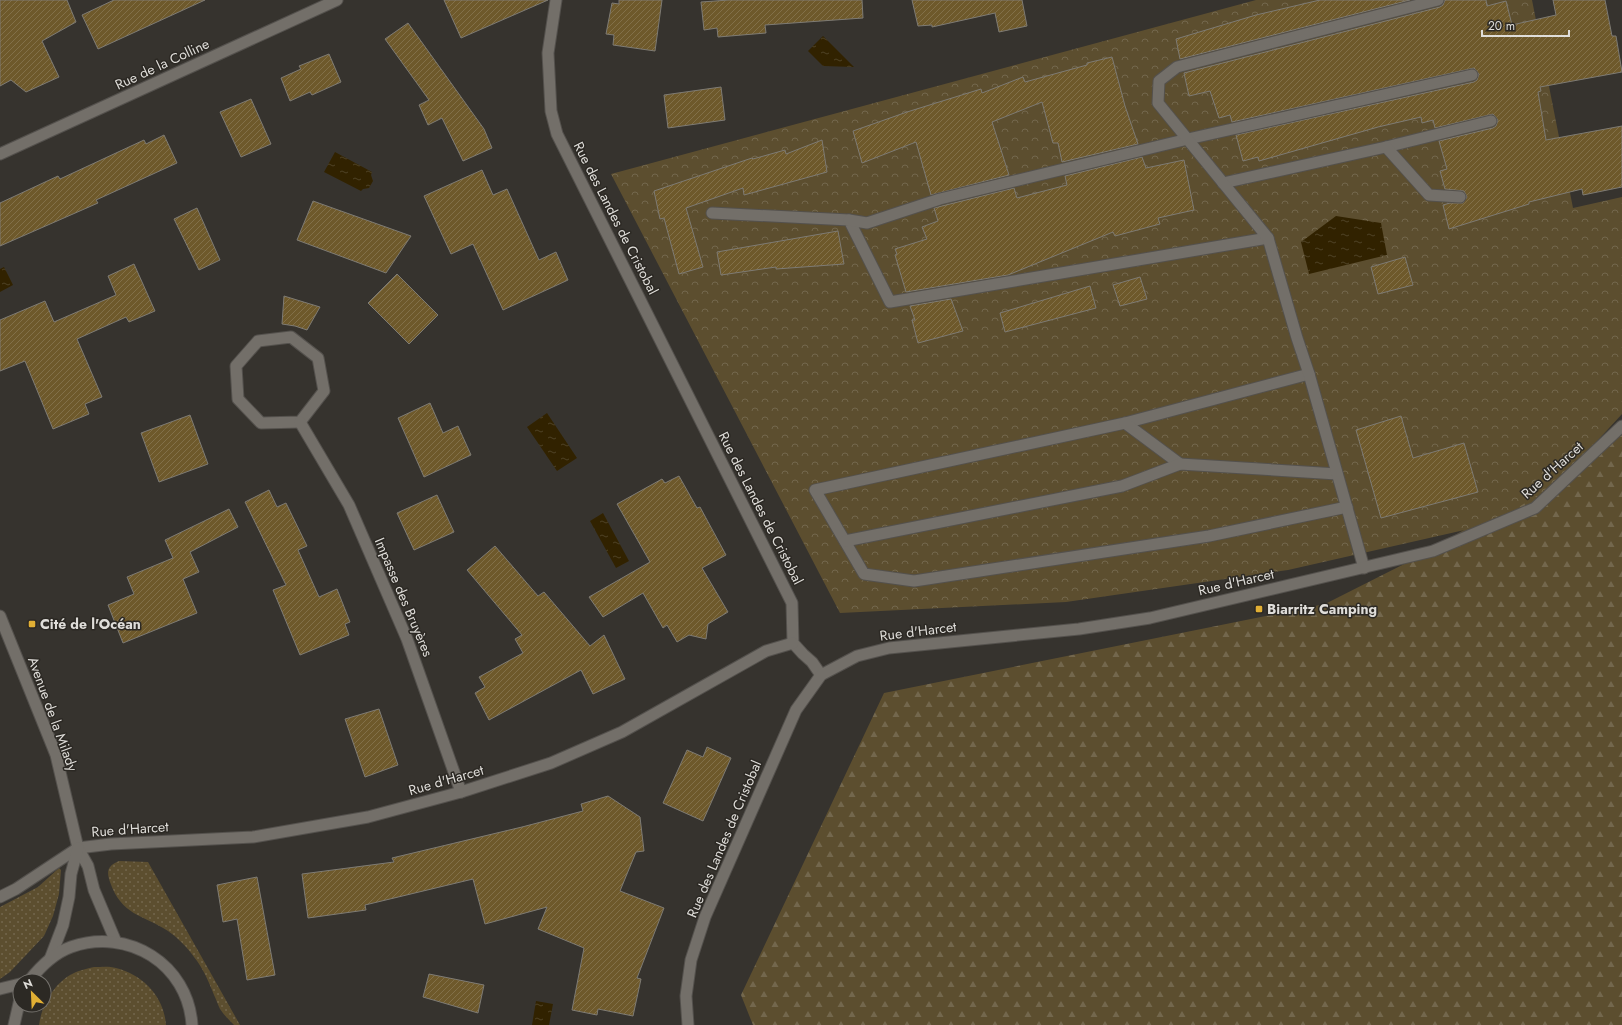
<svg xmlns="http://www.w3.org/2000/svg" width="1622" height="1025" viewBox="0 0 1622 1025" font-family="Jost,sans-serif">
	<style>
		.grass { fill: url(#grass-dots) }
		.forest { fill: url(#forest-firs) }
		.park { fill: url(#park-crowns) }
		.water { fill: url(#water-ripples) }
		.building { fill: url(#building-hatch); stroke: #7e7b74 }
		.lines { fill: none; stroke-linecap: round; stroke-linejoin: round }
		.service-casing { stroke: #54514d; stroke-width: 13 }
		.minor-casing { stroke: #54514d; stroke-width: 13 }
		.secondary-casing { stroke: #54514d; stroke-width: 13 }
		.service { stroke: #736f69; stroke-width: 11 }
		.minor { stroke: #736f69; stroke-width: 11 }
		.secondary { stroke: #736f69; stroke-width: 11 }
		.poi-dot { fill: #e1af34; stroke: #2c2924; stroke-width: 1.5 }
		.labels { text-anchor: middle; stroke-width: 3; stroke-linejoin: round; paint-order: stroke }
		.street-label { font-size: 14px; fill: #dfddd9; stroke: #2c2924 }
		.poi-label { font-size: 14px; font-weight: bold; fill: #dfddd9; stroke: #2c2924; text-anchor: start }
	</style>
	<defs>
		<pattern id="grass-dots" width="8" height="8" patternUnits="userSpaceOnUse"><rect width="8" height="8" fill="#5c4e2f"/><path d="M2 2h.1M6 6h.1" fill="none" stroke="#73674d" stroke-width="1.8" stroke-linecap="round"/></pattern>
		<pattern id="forest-firs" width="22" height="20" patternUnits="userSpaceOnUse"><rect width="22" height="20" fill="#5c4e2f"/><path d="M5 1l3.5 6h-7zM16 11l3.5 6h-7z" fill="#73674d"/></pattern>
		<pattern id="park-crowns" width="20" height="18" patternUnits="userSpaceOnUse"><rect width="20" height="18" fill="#5c4e2f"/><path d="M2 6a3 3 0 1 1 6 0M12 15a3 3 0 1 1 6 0" fill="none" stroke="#73674d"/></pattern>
		<pattern id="water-ripples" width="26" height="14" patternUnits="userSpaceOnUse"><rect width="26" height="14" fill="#312200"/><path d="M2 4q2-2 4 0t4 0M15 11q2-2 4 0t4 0" fill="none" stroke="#4e4225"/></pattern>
		<pattern id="building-hatch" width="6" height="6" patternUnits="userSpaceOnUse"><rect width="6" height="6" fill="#6e592b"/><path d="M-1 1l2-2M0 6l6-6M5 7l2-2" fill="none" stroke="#827049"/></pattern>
	</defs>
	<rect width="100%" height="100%" fill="#36332e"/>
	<g class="grass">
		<path d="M119,861L148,862L240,1025H234C229,1020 224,1015 220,1009C218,1005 216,999 214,995C209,982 203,968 194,957C187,947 178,938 168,931C142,914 122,916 110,882C106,870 108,866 119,861Z"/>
		<polygon points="59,868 61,870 59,894 53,916 44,936 10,972 0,979 0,907 38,887"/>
		<path d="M94,967C101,967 109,966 116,968C143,975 164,996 166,1025H39C42,1004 55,981 76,972C82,970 88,968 94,967Z"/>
	</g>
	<polygon class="forest" points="1622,435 1622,1025 753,1025 741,995 884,693 1325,604 1422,555"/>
	<polygon class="park" points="1256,0 1532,0 1573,208 1622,197 1622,414 1559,482 1491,524 1288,570 1066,602 840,613 611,174"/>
	<g class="water">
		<polygon points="823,36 854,67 823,66 808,51"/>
		<polygon points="335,152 372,172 371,175 373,181 369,188 363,189 361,191 324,172"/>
		<polygon points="1336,216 1381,223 1387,255 1309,274 1301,242"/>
		<polygon points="4,267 13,285 0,292 0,269"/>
		<polygon points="547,413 577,458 557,471 527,427"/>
		<polygon points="603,513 629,561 616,568 590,521"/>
		<polygon points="536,1001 553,1004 549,1025 532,1025"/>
	</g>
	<g class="building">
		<polygon points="0,0 67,0 76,22 42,41 59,77 26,92 11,80 0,86"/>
		<polygon points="114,0 205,0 98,49 82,15"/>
		<polygon points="444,0 548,0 461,38"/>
		<polygon points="619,0 662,0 655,51 613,45 614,35 606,34 612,3 619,4"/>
		<polygon points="729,0 862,0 863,18 765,25 766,33 718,37 717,28 704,30 701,2"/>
		<polygon points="912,0 1022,0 1027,26 999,32 995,13 932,27 932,25 918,26"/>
		<polygon points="1320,0 1410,0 1180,59 1176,39 1256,15"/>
		<polygon points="1445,0 1486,0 1487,6 1506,1 1512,25 1556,15 1553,0 1605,0 1612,36 1616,36 1622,72 1540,87 1541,91 1538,92 1546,140 1622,126 1622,187 1583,195 1582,189 1529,202 1529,204 1449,229 1443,205 1450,203 1463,203 1467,197 1464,191 1445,189 1440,171 1447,169 1439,141 1493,128 1496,126 1498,120 1493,114 1435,128 1433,120 1422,123 1421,117 1378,127 1259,161 1258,157 1243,161 1236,135 1474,82 1477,80 1479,74 1474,68 1232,122 1230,115 1219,118 1210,91 1189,96 1184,73 1440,7 1443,5"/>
		<polygon points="408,23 484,129 492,148 463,161 442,118 428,125 419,105 429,100 385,39"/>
		<polygon points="329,54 341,82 312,95 310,92 290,101 281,78 301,69 299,66"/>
		<polygon points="1112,57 1125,106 1138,144 1062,162 1058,143 1053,143 1042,102 992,122 1009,175 931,195 916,142 862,163 853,131 907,112 981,89 982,93 1023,77 1025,82 1087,65 1087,63"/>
		<polygon points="721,87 725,120 668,128 664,95"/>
		<polygon points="251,99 271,144 241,157 220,112"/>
		<polygon points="164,135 177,163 96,200 98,203 0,246 0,203 58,176 60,179 144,140 146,144"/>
		<polygon points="822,140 827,172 744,195 743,188 686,208 703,267 679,274 664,218 660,219 654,191 752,158 753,159 785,150 786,154"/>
		<polygon points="1142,157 1146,168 1184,160 1194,210 1158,218 1160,224 1115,236 1113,232 1008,275 906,292 895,255 897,254 895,249 927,239 922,227 938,221 934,208 1014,188 1017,198 1067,185 1065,176"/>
		<polygon points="482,170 493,195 507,189 539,260 556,252 568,280 503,310 473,244 451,254 424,196"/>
		<polygon points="313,201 411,236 386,273 297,240"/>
		<polygon points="197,208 220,260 199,270 174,219"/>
		<polygon points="838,231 844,264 776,269 776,267 721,275 717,252"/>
		<polygon points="1405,257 1413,285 1378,294 1371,267"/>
		<polygon points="134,264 155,311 129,322 126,317 77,339 102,397 85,404 89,414 53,429 25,361 0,371 0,320 45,301 54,322 116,295 108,276"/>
		<polygon points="397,274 438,315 409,344 368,303"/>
		<polygon points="1140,277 1147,299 1120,306 1113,285"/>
		<polygon points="1090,286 1096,308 1005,332 1000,313"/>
		<polygon points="284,296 320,307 307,330 295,326 282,324"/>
		<polygon points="951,299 963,331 918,343 912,320 915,320 910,306"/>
		<polygon points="430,403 443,433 458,426 471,455 424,477 398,418"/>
		<polygon points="190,415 208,464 159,482 141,433"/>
		<polygon points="1401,416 1413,458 1464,443 1478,492 1381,518 1356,430"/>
		<polygon points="679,476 697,508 700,507 726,555 702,568 728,612 708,624 706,639 689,635 677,642 667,625 663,628 643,593 603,617 589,597 650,562 617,504 662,479 665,483"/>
		<polygon points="269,490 277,507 286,503 307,546 298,550 319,597 337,589 350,622 345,624 349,635 300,655 273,590 286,585 245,502"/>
		<polygon points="437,495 454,532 414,550 397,513"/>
		<polygon points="229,509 238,527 190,552 199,572 183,579 197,613 123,643 108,605 134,594 127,577 173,558 165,540"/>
		<polygon points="495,546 538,596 544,592 590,646 604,635 625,679 593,694 581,670 489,720 475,693 485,687 479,677 523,653 515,639 522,635 467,570"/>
		<polygon points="379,709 398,765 365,777 345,719"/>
		<polygon points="707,747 731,758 703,821 663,803 687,750 703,757"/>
		<polygon points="608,796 640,817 644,851 636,852 620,891 664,908 637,978 641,979 633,1016 598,1009 597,1015 572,1010 584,948 538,929 547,907 485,924 473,879 365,905 366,910 308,918 302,874 394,862 392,858 522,827 583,811 581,804"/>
		<polygon points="257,877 275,975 247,980 237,919 223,922 217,885"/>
		<polygon points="429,974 484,985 478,1013 423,997"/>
	</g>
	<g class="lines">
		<g class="service-casing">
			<g id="service">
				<polyline points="1386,147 1491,121"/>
				<polyline points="1223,183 1386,147 1429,195 1460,197"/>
				<polyline points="712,213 849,220 890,302 1268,238"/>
				<polyline points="849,220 867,223 940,199 1188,139 1472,75"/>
				<polyline points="1309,374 1125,423 815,490 864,574 914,581 1209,536 1347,507"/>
				<polyline points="1125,423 1180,464"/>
				<polyline points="845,541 1122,486 1180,464 1337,474"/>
				<polyline points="1364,568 1309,374 1297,338 1268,238 1158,103 1159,81 1177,67 1438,0"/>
				<polyline points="0,897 16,889 78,848"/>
			</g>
		</g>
		<g class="minor-casing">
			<g id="minor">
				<polyline points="556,0 548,53 551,111 557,134 792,603 793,643 803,654 812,662 821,675"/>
				<polyline points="0,154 337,0"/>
				<polygon points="291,337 318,358 324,391 300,422 261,423 238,399 236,366 258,341"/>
				<polyline points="300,422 349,505 407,639 461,792"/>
				<polyline points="78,848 111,844 253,837 368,817 461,792 551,763 622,732 766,651 793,643"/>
				<polyline points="0,989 20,984"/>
				<polyline points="688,1025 686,996 691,960 705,917 796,710 821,675 857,656 889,648 1079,629 1150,618 1433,551 1535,508 1622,426"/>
			</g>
		</g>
		<g class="secondary-casing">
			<g id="secondary">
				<polyline points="0,616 56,755 78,848 88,866 94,890 116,942"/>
				<polyline points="50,959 63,925 69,897 71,874 78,848"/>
				<path d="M29,981C40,967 54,953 71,947C128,927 188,964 192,1025"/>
				<polyline points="14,1025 20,999"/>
			</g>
		</g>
		<use href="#service" class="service"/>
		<use href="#minor" class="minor"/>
		<use href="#secondary" class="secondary"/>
	</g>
	<g class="poi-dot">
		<rect x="1255" y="605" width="8" height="8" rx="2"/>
		<rect x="28" y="620" width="8" height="8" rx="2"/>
	</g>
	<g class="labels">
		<g class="street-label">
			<text transform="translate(162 64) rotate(-25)" y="5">Rue de la Colline</text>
			<text transform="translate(616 218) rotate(63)" y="5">Rue des Landes de Cristobal</text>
			<text transform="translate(1552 470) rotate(-42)" y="5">Rue d'Harcet</text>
			<text transform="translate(761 508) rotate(63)" y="5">Rue des Landes de Cristobal</text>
			<text transform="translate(1236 582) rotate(-13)" y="5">Rue d'Harcet</text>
			<text transform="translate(404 597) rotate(67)" y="5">Impasse des Bruyères</text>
			<text transform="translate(918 631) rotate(-7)" y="5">Rue d'Harcet</text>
			<text transform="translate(53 714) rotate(70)" y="5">Avenue de la Milady</text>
			<text transform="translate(446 780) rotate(-16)" y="5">Rue d'Harcet</text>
			<text transform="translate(130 829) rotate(-4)" y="5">Rue d'Harcet</text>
			<text transform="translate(724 839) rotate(-67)" y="5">Rue des Landes de Cristobal</text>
		</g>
		<g class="poi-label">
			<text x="1267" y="614">Biarritz Camping</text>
			<text x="40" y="629">Cité de l'Océan</text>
		</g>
	</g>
	<g transform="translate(32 993) rotate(336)"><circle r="19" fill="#2c2924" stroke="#74716c"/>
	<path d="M0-3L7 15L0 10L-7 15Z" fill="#e1af34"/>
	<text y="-6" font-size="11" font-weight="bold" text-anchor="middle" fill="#dfddd9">N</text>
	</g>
	<path d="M1482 30v6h87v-6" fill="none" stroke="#dfddd9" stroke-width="2"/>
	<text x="1488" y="30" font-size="12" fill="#dfddd9" stroke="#2c2924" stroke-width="3" paint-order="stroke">20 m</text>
</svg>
